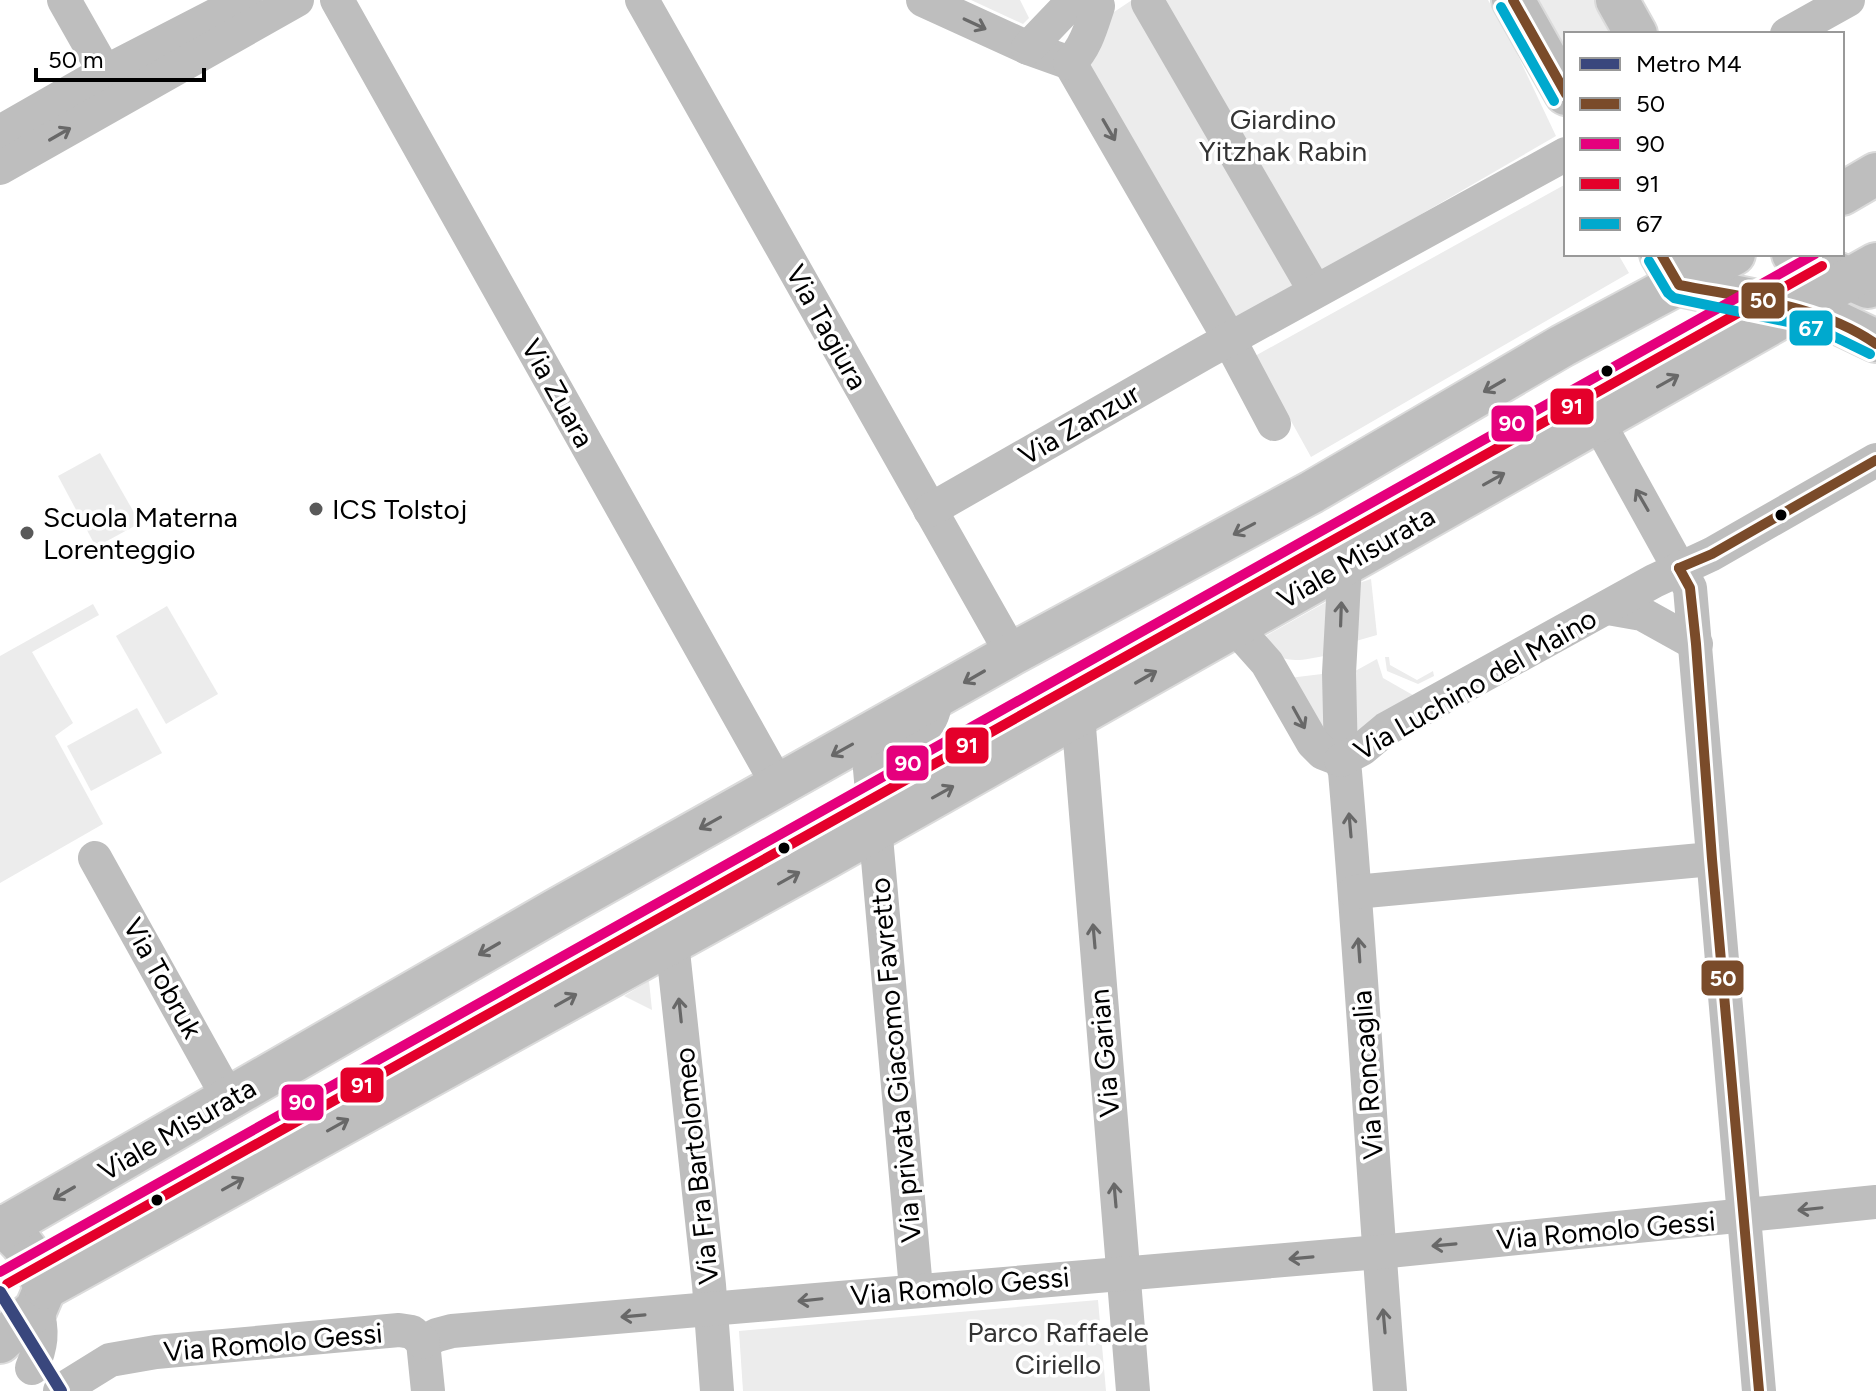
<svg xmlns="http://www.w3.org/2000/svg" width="1876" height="1391" viewBox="0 0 1876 1391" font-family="Figtree,sans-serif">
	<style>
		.green { fill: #ececec }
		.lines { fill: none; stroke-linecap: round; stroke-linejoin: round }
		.major-casing { stroke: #dbdbdb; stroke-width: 46 }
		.minor { stroke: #bebebe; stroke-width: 34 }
		.major { stroke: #bebebe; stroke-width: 42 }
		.bus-1-casing { stroke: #fff; stroke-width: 16 }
		.bus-2-casing { stroke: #fff; stroke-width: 16 }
		.bus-3-casing { stroke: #fff; stroke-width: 16 }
		.bus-4-casing { stroke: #fff; stroke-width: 16 }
		.bus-1 { stroke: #7a4b2a; stroke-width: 10 }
		.bus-2 { stroke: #e5007d; stroke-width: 10 }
		.bus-3 { stroke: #e4002b; stroke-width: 10 }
		.bus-4 { stroke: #00a9ce; stroke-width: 10 }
		.metro-1-casing { stroke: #fff; stroke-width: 18 }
		.metro-1 { stroke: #39477d; stroke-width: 12 }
		.oneway { stroke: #686868 }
		.bus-dot { fill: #000; stroke: #fff; stroke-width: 3 }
		.poi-dot { fill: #595959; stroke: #fff; stroke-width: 3 }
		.labels { text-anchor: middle; stroke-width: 7; stroke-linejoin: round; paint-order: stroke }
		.park-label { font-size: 28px; fill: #333; stroke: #fff }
		.street-label { font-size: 28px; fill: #000; stroke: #fff }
		.poi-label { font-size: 28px; fill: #000; stroke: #fff; text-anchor: start }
		.line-badge { stroke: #fff; stroke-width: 3 }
		.badge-label { font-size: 22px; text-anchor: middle; font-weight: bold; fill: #fff }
	</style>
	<rect width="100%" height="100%" fill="#fff"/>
	<g class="green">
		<polygon points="971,0 1020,0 1029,18 1023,24"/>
		<polygon points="1132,0 1488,0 1511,41 1556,136 1235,322 1095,81 1089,60 1102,20"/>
		<polygon points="1534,0 1598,0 1617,34 1566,34 1566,58"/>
		<polygon points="1566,184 1566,254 1618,254 1629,273 1311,457 1255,356"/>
		<polygon points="100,453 140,523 96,547 58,476"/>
		<polygon points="1371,579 1377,635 1349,643 1356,584"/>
		<path d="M1337,596L1329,655C1294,662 1285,665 1255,642Z"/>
		<polygon points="93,604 99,615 32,652 73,723 55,736 103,824 0,883 0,656"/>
		<polygon points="167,606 218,694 166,724 116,636"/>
		<polygon points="1385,657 1389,657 1390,665 1417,680 1433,671 1434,676 1418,684 1387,671"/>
		<polygon points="1377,659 1383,678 1418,698 1351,743 1348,675"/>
		<polygon points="1322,674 1333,747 1289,678"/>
		<polygon points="137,708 162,753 91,791 67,746"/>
		<polygon points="649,981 652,1010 624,996"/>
		<polygon points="1098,1300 1106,1391 743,1391 739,1331"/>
	</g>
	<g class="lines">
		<g class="major-casing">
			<g id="major">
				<polyline points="1513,0 1566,94"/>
				<polyline points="1617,0 1636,34"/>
				<polyline points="1842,194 1876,174"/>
				<polyline points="1661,254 1679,285 1796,309 1832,320 1876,341"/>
				<polyline points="1793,254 1868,287"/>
				<path d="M0,1226C26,1240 34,1262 45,1288L36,1309L0,1342"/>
				<polyline points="3,1228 556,910 1012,654 1312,492 1562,346 1734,254"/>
				<polyline points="45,1288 827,857 1876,264"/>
			</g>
		</g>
		<g class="minor">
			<polyline points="64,0 115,90"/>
			<polyline points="337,0 778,785"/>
			<polyline points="642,0 1012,654"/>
			<polyline points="923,0 1028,48 1070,63"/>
			<polyline points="1148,3 1315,291"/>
			<polyline points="1787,34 1848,0"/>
			<polyline points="1028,48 1074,0"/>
			<polyline points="1070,63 1222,326 1274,424"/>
			<path d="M1070,63C1086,47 1091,27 1098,6"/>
			<polyline points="0,132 105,72 245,0"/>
			<polyline points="0,168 297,0"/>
			<polyline points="1600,419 1607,438 1690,588 1759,1391"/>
			<polyline points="930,510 1206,352 1566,154"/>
			<path d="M1345,564L1339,673L1341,760L1345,772C1363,978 1373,1185 1390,1391"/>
			<polyline points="1608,608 1642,614 1696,644"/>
			<polyline points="1234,626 1267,663 1313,743 1323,753 1341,760"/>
			<polyline points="1078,715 1133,1391"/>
			<polyline points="1341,760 1362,749 1386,729 1654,581 1712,554 1876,460"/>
			<polyline points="95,858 229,1099"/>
			<polyline points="1355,892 1712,859"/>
			<polyline points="672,942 709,1285 717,1391"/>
			<path d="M916,1289L870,769C892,745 935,738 935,699"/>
			<polyline points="423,1342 437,1335 452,1331 1379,1252 1876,1202"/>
			<polyline points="423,1342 428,1391"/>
			<path d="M32,1368C41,1347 44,1331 36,1309"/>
			<polyline points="60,1391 110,1360 156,1352 399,1330 412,1332 423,1342"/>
		</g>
		<use href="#major" class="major"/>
		<g class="bus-1-casing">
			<g id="bus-1">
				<polyline points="1513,0 1566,94"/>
				<path d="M1661,254L1679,285C1745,298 1819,304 1876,344"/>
				<polyline points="1679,568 1690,588 1696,644 1712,859 1759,1391"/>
				<polyline points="1679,568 1712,554 1876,460"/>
			</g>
		</g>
		<g class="bus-2-casing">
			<polyline id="bus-2" points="0,1272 1815,254"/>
		</g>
		<g class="bus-3-casing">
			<polyline id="bus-3" points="7,1284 1822,266"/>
		</g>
		<g class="bus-4-casing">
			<g id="bus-4">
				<polyline points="1501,7 1554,101"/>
				<polyline points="1649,261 1668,293 1674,298 1793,323 1827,333 1870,354"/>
			</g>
		</g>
		<use href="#bus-1" class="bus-1"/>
		<use href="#bus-2" class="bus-2"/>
		<use href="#bus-3" class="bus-3"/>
		<use href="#bus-4" class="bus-4"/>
		<g class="metro-1-casing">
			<polyline id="metro-1" points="0,1292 61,1391"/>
		</g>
		<use href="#metro-1" class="metro-1"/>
	</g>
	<defs><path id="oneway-shaft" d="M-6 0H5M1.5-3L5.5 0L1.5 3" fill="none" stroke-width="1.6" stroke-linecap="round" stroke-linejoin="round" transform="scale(2)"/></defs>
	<g class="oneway">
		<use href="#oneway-shaft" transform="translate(975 24) rotate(25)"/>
		<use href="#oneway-shaft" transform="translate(1109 130) rotate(60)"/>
		<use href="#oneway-shaft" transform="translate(60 134) rotate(-30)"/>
		<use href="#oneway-shaft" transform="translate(1668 381) rotate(-29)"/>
		<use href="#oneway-shaft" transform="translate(1494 386) rotate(150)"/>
		<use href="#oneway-shaft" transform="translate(1494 479) rotate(-29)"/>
		<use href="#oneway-shaft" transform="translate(1642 500) rotate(-120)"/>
		<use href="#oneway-shaft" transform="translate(1244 529) rotate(152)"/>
		<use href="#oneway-shaft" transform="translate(1341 614) rotate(-88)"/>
		<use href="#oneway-shaft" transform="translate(974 677) rotate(150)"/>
		<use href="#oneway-shaft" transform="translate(1146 677) rotate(-30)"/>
		<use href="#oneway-shaft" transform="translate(1299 718) rotate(61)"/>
		<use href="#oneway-shaft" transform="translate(842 750) rotate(151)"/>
		<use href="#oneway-shaft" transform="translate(943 792) rotate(-29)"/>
		<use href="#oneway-shaft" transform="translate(710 823) rotate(151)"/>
		<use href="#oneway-shaft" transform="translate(1350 825) rotate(-95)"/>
		<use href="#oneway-shaft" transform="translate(789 878) rotate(-29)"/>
		<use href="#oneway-shaft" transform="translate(1094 936) rotate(-95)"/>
		<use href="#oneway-shaft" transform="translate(489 949) rotate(150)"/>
		<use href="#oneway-shaft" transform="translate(1359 950) rotate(-94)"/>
		<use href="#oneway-shaft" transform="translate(566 1000) rotate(-29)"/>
		<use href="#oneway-shaft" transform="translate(680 1010) rotate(-96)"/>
		<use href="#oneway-shaft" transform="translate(338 1125) rotate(-29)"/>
		<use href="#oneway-shaft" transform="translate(233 1184) rotate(-29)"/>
		<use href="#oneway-shaft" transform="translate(64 1193) rotate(150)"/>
		<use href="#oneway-shaft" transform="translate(1115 1195) rotate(-95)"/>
		<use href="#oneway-shaft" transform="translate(1810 1209) rotate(174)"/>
		<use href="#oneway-shaft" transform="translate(1444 1245) rotate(175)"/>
		<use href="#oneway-shaft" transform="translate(1301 1258) rotate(175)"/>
		<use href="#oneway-shaft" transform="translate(810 1300) rotate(174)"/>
		<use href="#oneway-shaft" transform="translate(633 1316) rotate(175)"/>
		<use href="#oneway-shaft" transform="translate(1384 1321) rotate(-95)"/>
	</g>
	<g class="bus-dot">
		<circle cx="1607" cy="371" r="7"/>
		<circle cx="1781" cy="515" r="7"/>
		<circle cx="784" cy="848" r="7"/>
		<circle cx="157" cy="1200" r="7"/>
	</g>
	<g class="poi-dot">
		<circle cx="316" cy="509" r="8"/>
		<circle cx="27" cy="533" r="8"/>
	</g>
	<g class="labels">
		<g class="park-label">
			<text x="1283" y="129">Giardino<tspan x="1283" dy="32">Yitzhak Rabin</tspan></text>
			<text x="1058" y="1342">Parco Raffaele<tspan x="1058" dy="32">Ciriello</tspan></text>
		</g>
		<g class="street-label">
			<text transform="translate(827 327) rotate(61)" y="10">Via Tagiura</text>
			<text transform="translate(558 393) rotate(61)" y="10">Via Zuara</text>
			<text transform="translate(1079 424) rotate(-30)" y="10">Via Zanzur</text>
			<text transform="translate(1356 557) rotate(-30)" y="10">Viale Misurata</text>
			<text transform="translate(1475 684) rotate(-30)" y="10">Via Luchino del Maino</text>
			<text transform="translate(163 978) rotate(61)" y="10">Via Tobruk</text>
			<text transform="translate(1104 1053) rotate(-95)" y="10">Via Garian</text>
			<text transform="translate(895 1060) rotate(-95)" y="10">Via privata Giacomo Favretto</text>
			<text transform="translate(1367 1075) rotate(-94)" y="10">Via Roncaglia</text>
			<text transform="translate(177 1129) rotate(-30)" y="10">Viale Misurata</text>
			<text transform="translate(696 1166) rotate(-96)" y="10">Via Fra Bartolomeo</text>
			<text transform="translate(1606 1230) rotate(-5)" y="10">Via Romolo Gessi</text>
			<text transform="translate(960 1286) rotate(-5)" y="10">Via Romolo Gessi</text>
			<text transform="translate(273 1342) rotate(-5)" y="10">Via Romolo Gessi</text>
		</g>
		<g class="poi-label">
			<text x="332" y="519">ICS Tolstoj</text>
			<text x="43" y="527">Scuola Materna<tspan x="43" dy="32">Lorenteggio</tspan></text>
		</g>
	</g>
	<g class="line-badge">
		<rect x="1740" y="281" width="46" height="39" rx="8" fill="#7a4b2a"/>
		<rect x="1788" y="309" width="46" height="38" rx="8" fill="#00a9ce"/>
		<rect x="1549" y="387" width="46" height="39" rx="8" fill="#e4002b"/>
		<rect x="1490" y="404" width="45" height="39" rx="8" fill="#e5007d"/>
		<rect x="944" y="726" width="46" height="39" rx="8" fill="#e4002b"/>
		<rect x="885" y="744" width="45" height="38" rx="8" fill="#e5007d"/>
		<rect x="1700" y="959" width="45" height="38" rx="8" fill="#7a4b2a"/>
		<rect x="339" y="1066" width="46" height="38" rx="8" fill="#e4002b"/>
		<rect x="280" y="1083" width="45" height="39" rx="8" fill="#e5007d"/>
	</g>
	<g class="badge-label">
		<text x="1763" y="308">50</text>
		<text x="1811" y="336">67</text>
		<text x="1572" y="414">91</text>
		<text x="1512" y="431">90</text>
		<text x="967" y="753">91</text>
		<text x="908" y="771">90</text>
		<text x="1723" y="986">50</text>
		<text x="362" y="1093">91</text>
		<text x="302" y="1110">90</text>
	</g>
	<rect x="1564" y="32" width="280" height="224" fill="#ffffff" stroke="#999999" stroke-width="2"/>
	<rect x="1580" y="58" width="40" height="12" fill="#39477d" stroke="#999999" stroke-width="2"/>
	<text x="1636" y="72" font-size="24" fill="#000000">Metro M4</text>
	<rect x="1580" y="98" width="40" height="12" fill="#7a4b2a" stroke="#999999" stroke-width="2"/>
	<text x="1636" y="112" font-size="24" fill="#000000">50</text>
	<rect x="1580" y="138" width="40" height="12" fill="#e5007d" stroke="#999999" stroke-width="2"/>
	<text x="1636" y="152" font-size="24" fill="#000000">90</text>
	<rect x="1580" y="178" width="40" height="12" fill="#e4002b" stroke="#999999" stroke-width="2"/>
	<text x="1636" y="192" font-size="24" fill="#000000">91</text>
	<rect x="1580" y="218" width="40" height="12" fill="#00a9ce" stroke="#999999" stroke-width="2"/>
	<text x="1636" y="232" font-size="24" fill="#000000">67</text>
	<path d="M36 68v12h168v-12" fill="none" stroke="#000000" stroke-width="4"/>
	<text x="48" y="68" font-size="24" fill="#000000" stroke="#ffffff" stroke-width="6" paint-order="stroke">50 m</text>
</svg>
